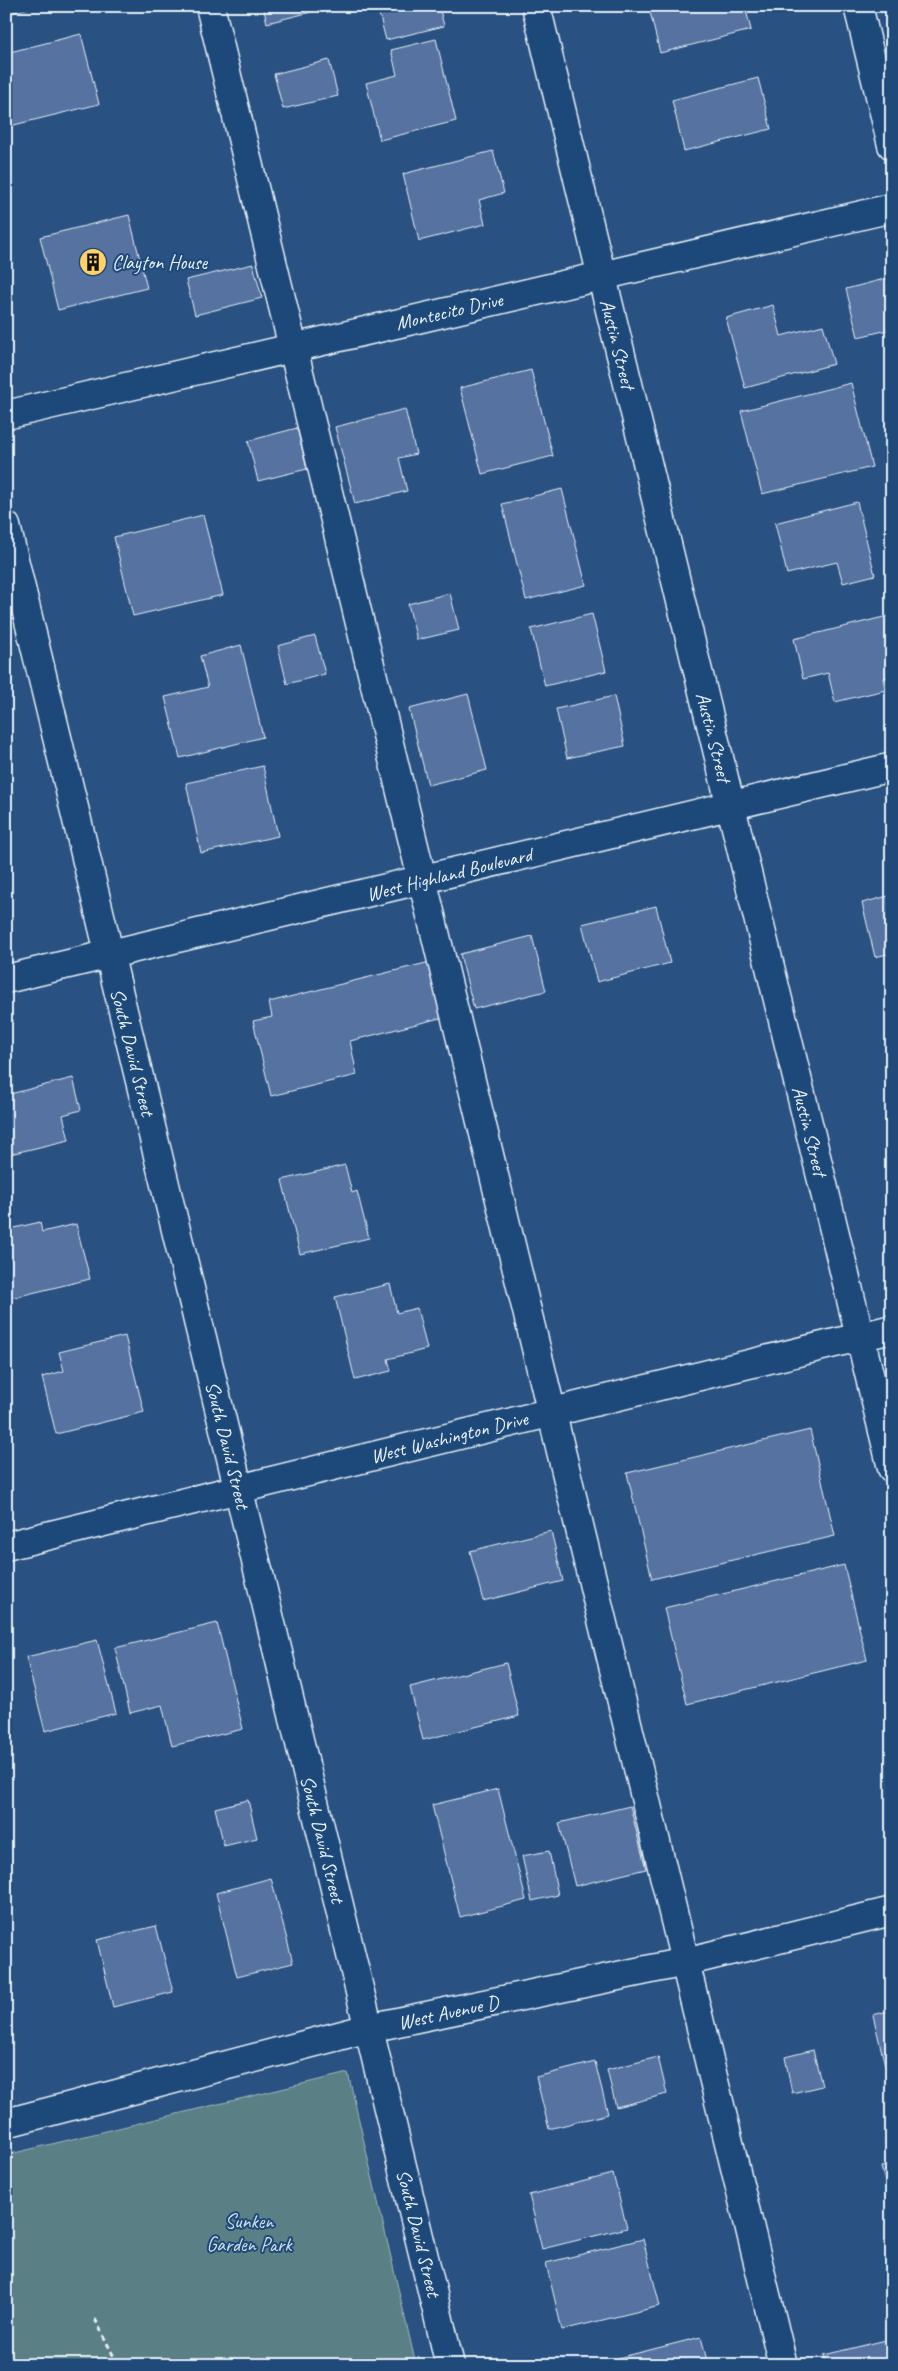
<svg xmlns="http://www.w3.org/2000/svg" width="898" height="2371" viewBox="0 0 898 2371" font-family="Caveat,sans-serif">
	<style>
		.green { fill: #5a7f84; stroke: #a1b8be }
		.building { fill: #5772a1; stroke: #e8f1f8 }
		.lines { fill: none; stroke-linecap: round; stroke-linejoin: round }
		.minor-casing { stroke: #e8f1f8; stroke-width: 31 }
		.path { stroke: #e8f1f8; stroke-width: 3; stroke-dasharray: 5 4; stroke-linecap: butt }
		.minor { stroke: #1f4a7a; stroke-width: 28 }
		.labels { text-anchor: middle; stroke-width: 4; stroke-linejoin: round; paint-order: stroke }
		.poi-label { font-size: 20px; fill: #e8f1f8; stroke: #1f4a7a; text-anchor: start }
		.street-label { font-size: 20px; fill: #e8f1f8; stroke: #1f4a7a }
		.park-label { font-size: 20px; fill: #d3e0e7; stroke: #1f4a7a }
	</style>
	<rect width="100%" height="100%" fill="#295181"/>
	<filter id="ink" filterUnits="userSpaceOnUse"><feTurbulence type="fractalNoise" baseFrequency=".02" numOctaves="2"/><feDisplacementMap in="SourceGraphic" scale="10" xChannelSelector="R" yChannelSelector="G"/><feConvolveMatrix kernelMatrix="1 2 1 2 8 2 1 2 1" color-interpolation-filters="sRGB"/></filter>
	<g filter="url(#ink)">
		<polygon class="green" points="348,2073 416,2365 6,2365 6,2155"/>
		<g class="building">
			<polygon points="6,6 38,6 6,14"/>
			<polygon points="263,6 318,6 319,10 267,23"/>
			<polygon points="377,6 439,6 444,26 386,40"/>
			<polygon points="657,6 745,6 751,30 660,53 649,8"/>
			<polygon points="81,34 99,104 6,127 6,53"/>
			<polygon points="436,39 456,121 380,140 366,83 397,75 391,50"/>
			<polygon points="329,60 338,96 283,109 274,74"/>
			<polygon points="758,78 771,129 684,151 672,100"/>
			<polygon points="493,151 504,193 479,200 485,224 419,241 403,174"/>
			<polygon points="129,215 147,288 58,310 40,237"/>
			<polygon points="253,264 262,298 195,315 186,280"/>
			<polygon points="892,277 892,329 858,337 846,289"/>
			<polygon points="773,305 781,336 823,325 834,364 745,388 726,318"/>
			<polygon points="531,370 553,456 482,474 460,388"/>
			<polygon points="851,383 872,467 762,494 741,411"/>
			<polygon points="405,409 416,454 399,458 407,491 355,504 335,427"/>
			<polygon points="297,428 307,469 258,481 248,441"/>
			<polygon points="562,489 586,585 526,600 502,504"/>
			<polygon points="857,502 875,575 843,583 837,562 787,574 775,523"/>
			<polygon points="203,515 223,595 133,616 114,537"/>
			<polygon points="450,593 459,630 417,640 408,604"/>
			<polygon points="592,614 606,671 545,686 531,629"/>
			<polygon points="892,615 892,676 883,678 885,690 835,702 828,673 803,679 794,639"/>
			<polygon points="315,636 325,674 287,684 278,646"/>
			<polygon points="241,645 263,737 180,758 165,697 208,687 200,656"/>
			<polygon points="468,694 487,770 428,785 409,709"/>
			<polygon points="614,696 625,746 567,758 556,709"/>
			<polygon points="263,766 278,836 201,853 186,783"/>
			<polygon points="892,895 892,953 875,957 862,903"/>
			<polygon points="656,906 670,963 597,982 582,924"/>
			<polygon points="532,936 546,991 474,1009 460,954"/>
			<polygon points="430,962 444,1017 350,1041 357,1075 271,1096 253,1021 272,1017 269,1002"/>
			<polygon points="73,1078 81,1110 63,1115 69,1140 6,1155 6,1095"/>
			<polygon points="345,1165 352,1193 357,1191 369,1238 300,1254 282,1180"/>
			<polygon points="40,1222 42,1232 76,1224 90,1279 11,1298 6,1279 6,1260 12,1258 6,1230"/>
			<polygon points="390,1284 397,1313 417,1308 427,1349 388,1359 391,1371 355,1380 335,1297"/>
			<polygon points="125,1336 144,1412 56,1434 42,1377 64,1371 59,1352"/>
			<polygon points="810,1430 835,1536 652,1579 627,1473"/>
			<polygon points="551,1531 563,1581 483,1601 470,1551"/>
			<polygon points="844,1565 867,1660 687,1704 664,1608"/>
			<polygon points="217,1623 243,1729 172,1746 162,1705 130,1713 115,1648"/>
			<polygon points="97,1640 116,1713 45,1731 26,1657"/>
			<polygon points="506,1663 519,1716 423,1740 410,1687"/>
			<polygon points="498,1789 526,1900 460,1917 432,1805"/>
			<polygon points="248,1800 257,1838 224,1846 215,1808"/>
			<polygon points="630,1806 646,1869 575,1886 559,1823"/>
			<polygon points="549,1851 558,1895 532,1901 522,1856"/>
			<polygon points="271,1878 293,1963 237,1977 216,1893"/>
			<polygon points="156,1926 173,1992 113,2007 97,1940"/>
			<polygon points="892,2010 892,2077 888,2078 873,2015"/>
			<polygon points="813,2050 822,2086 792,2093 785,2057"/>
			<polygon points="658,2057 667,2094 616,2107 607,2070"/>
			<polygon points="595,2062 608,2114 549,2129 536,2077"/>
			<polygon points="892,2164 892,2209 881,2167"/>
			<polygon points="613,2174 627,2228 542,2249 529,2195"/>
			<polygon points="643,2239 660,2306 562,2330 546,2263"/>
			<polygon points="701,2337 708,2365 619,2365 618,2358"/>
			<polygon points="886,2340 892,2365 826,2365 824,2355"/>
		</g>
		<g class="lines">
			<g class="minor-casing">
				<g id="minor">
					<polyline points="210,6 783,2365"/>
					<polyline points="536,6 892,1468"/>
					<polyline points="858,6 892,145"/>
					<polyline points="6,415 892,208"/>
					<polyline points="6,526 450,2365"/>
					<polyline points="6,979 892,767"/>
					<polyline points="6,1546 892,1329"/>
					<polyline points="6,2123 369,2028 685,1962 892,1911"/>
				</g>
			</g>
			<polyline class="path" points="95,2319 118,2365"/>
			<use href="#minor" class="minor"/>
		</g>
	</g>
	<defs>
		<g id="building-disc" transform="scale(1.4375)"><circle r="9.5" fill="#ffd166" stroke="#1f4a7a"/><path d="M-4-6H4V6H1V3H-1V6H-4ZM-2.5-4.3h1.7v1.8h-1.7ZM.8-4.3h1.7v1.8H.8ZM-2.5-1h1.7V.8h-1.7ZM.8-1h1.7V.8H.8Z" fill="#111"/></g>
	</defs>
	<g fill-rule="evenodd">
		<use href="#building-disc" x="93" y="262"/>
	</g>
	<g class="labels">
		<g class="poi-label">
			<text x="112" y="269">Clayton House</text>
		</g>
		<g class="street-label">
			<text transform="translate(449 311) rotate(-13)" y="7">Montecito Drive</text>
			<text transform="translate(618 344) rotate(76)" y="7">Austin Street</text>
			<text transform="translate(714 737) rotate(76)" y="7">Austin Street</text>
			<text transform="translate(449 874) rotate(-14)" y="7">West Highland Boulevard</text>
			<text transform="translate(133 1052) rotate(76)" y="7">South David Street</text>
			<text transform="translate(810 1131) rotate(76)" y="7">Austin Street</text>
			<text transform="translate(449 1437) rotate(-14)" y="7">West Washington Drive</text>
			<text transform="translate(228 1445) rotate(76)" y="7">South David Street</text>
			<text transform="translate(323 1839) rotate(76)" y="7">South David Street</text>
			<text transform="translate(448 2012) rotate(-12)" y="7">West Avenue D</text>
			<text transform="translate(419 2233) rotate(76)" y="7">South David Street</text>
		</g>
		<g class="park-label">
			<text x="249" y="2228">Sunken<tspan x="249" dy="23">Garden Park</tspan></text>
		</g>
	</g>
	<rect width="898" height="2371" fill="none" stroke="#1f4a7a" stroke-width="25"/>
	<rect x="12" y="12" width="873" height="2346" fill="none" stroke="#e8f1f8" stroke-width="2" filter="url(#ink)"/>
</svg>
